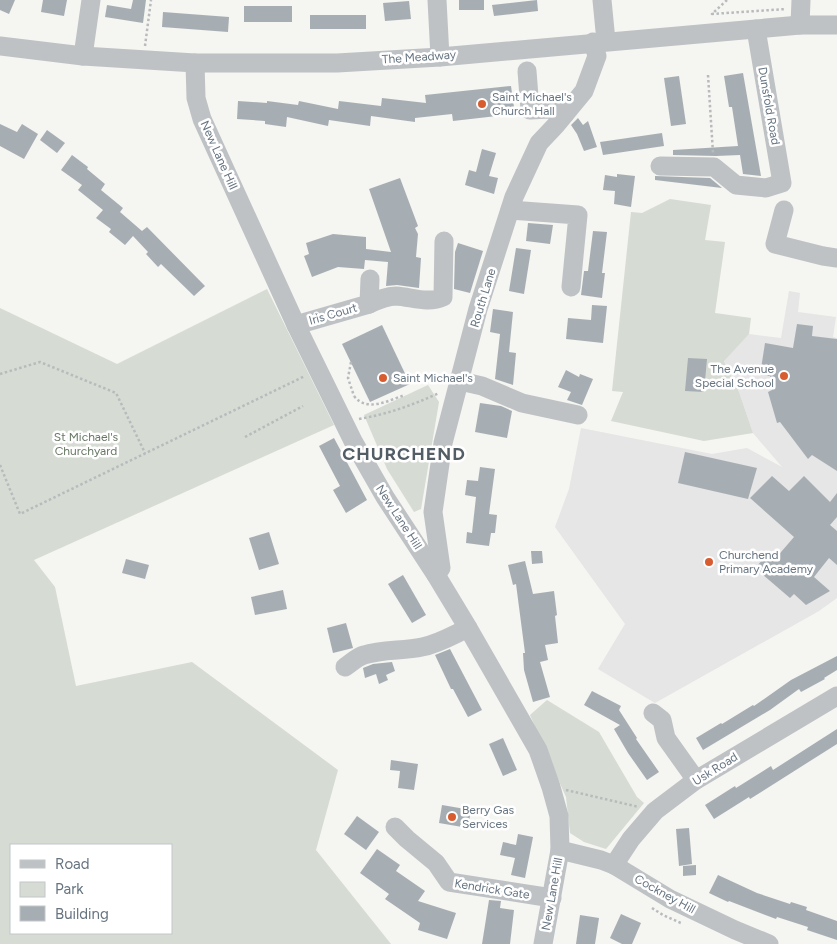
<svg xmlns="http://www.w3.org/2000/svg" width="837" height="944" viewBox="0 0 837 944" font-family="Figtree,sans-serif">
	<style>
		.built { fill: #e5e6e5 }
		.green { fill: #d6dbd3; fill-rule: evenodd }
		.building { fill: #a7aeb3 }
		.lines { fill: none; stroke-linecap: round; stroke-linejoin: round }
		.path { stroke: #b8bbbd; stroke-width: 2.5; stroke-dasharray: 2.5 2.5; stroke-linecap: butt }
		.minor { stroke: #bec2c5; stroke-width: 19 }
		.poi-dot { fill: #d75c30; stroke: #fff; stroke-width: 2 }
		.labels { text-anchor: middle; stroke-width: 5; stroke-linejoin: round; paint-order: stroke }
		.street-label { font-size: 12px; fill: #667480; stroke: #fff }
		.poi-label { font-size: 12px; fill: #667480; stroke: #fff; text-anchor: start }
		.park-label { font-size: 12px; fill: #687864; stroke: #fff }
		.district-label { font-size: 18px; font-weight: bold; letter-spacing: 1px; fill: #535d66; stroke: #fff }
	</style>
	<rect width="100%" height="100%" fill="#f5f5f1"/>
	<polygon class="built" points="789,291 800,293 798,312 836,317 833,337 837,338 837,598 819,611 655,703 598,669 625,624 555,527 569,489 581,428 712,454 747,448 782,467 753,433 739,392 724,360 749,334 781,338"/>
	<g class="green">
		<polygon points="670,199 711,205 705,240 725,242 715,313 751,318 749,334 724,361 739,392 753,433 704,441 611,421 623,392 612,391 631,212 642,213"/>
		<path d="M267,289L334,425L34,560L55,587L76,686L192,662L338,770L316,850L391,944H0V308L117,364ZM171,845V933H11V845Z"/>
		<polygon points="428,385 439,402 421,509 414,512 387,469 364,415"/>
		<polygon points="547,700 599,732 637,797 644,803 606,849 584,842 570,833 566,797 530,715"/>
	</g>
	<g class="building">
		<polygon points="0,0 15,0 9,14 0,10"/>
		<polygon points="43,0 67,0 64,16 41,12"/>
		<polygon points="133,0 146,0 143,23 105,17 107,5 131,9"/>
		<rect x="459" y="0" width="25" height="10"/>
		<polygon points="537,0 538,11 494,16 492,5"/>
		<polygon points="409,1 411,19 385,21 383,3"/>
		<rect x="244" y="6" width="48" height="16"/>
		<polygon points="163,12 229,17 228,32 162,27"/>
		<rect x="310" y="15" width="56" height="14"/>
		<polygon points="743,73 761,176 743,174 740,155 716,156 673,155 673,150 738,146 732,107 729,107 724,76"/>
		<polygon points="679,76 686,124 671,126 664,78"/>
		<polygon points="511,86 515,114 453,121 452,114 415,118 415,122 371,116 370,126 329,120 328,126 287,117 286,127 265,124 265,121 237,119 238,101 267,103 267,101 298,105 299,101 338,109 339,101 381,106 382,98 426,103 425,95"/>
		<polygon points="578,118 583,125 588,121 597,147 584,151 577,134 571,125"/>
		<polygon points="0,124 17,132 22,124 38,134 24,159 0,146"/>
		<polygon points="47,130 65,143 57,153 40,140"/>
		<polygon points="662,133 664,146 603,155 600,142"/>
		<polygon points="482,149 496,153 489,176 498,178 494,194 465,185 469,170 476,172"/>
		<polygon points="72,155 88,167 87,169 105,184 101,190 123,208 120,212 142,231 147,227 205,286 194,296 161,264 158,267 146,254 148,252 133,236 125,245 109,232 111,229 96,218 103,210 78,190 82,185 61,170"/>
		<polygon points="617,174 635,176 631,207 614,204 615,191 603,190 605,175 617,177"/>
		<polygon points="655,176 710,178 722,188 655,180"/>
		<polygon points="400,178 418,226 415,228 418,234 416,257 421,258 419,288 397,285 386,286 388,262 365,260 364,269 338,267 312,277 304,256 309,254 306,243 333,234 366,237 366,249 391,252 369,189"/>
		<polygon points="528,223 553,225 550,244 526,241"/>
		<polygon points="593,231 607,232 602,273 605,273 602,298 581,295 584,271 588,271"/>
		<polygon points="458,243 483,251 470,293 454,289 455,252"/>
		<polygon points="516,248 531,250 524,294 509,291"/>
		<polygon points="592,305 607,306 603,343 566,339 568,318 591,320"/>
		<polygon points="493,309 513,312 509,352 516,353 513,385 495,379 500,334 490,332"/>
		<polygon points="797,324 813,326 812,336 837,339 837,471 812,455 808,459 780,422 777,423 768,392 772,390 770,376 760,375 765,343 793,348"/>
		<polygon points="382,325 410,384 370,402 342,344"/>
		<polygon points="688,358 707,359 704,392 685,391"/>
		<polygon points="566,370 579,377 580,374 593,379 582,405 567,400 571,392 558,387"/>
		<polygon points="480,403 501,406 512,411 507,438 475,432"/>
		<polygon points="334,438 367,500 346,513 333,490 340,486 319,446"/>
		<polygon points="685,452 757,468 748,499 678,483"/>
		<polygon points="480,467 495,469 489,514 497,515 495,533 491,533 489,546 466,543 467,532 472,533 476,497 465,495 467,480 478,481"/>
		<polygon points="772,476 789,491 804,476 830,502 837,493 837,517 830,525 837,531 837,565 829,558 814,577 830,591 806,605 794,594 790,598 755,568 768,554 775,559 794,537 750,498"/>
		<polygon points="269,532 279,564 259,570 249,538"/>
		<polygon points="531,551 542,551 543,563 532,564"/>
		<polygon points="126,559 149,565 145,579 122,573"/>
		<polygon points="525,561 533,594 554,591 557,615 555,616 558,643 545,645 548,660 540,662 550,697 533,702 524,670 523,653 525,653 516,584 513,585 508,565"/>
		<polygon points="403,575 426,615 412,623 388,584"/>
		<polygon points="283,590 287,609 255,615 251,597"/>
		<polygon points="346,623 353,648 333,653 327,628"/>
		<polygon points="450,649 482,710 468,717 453,689 451,689 435,655"/>
		<polygon points="837,656 837,670 824,678 825,679 801,692 799,689 770,710 703,750 696,738 721,723 722,724 753,705 754,706 791,680"/>
		<polygon points="392,662 395,671 386,675 388,680 379,684 376,674 365,678 363,668 373,664"/>
		<polygon points="592,691 621,706 619,710 637,738 636,739 659,772 647,780 628,753 614,729 620,725 584,705"/>
		<polygon points="837,729 837,744 750,799 749,797 714,819 705,805 735,786 736,788 771,766 773,770"/>
		<polygon points="503,738 517,770 503,776 489,744"/>
		<polygon points="391,760 418,764 414,790 398,788 400,771 390,770"/>
		<polygon points="442,805 471,810 468,828 439,823"/>
		<polygon points="357,816 379,832 366,850 344,834"/>
		<polygon points="689,828 692,864 679,866 676,829"/>
		<polygon points="518,834 533,837 525,878 511,875 515,858 500,855 503,842 516,845"/>
		<polygon points="377,849 400,865 396,871 425,891 418,901 456,913 447,939 418,930 420,923 385,899 389,894 360,873"/>
		<polygon points="696,865 696,875 683,876 683,866"/>
		<polygon points="718,875 757,893 790,904 791,902 807,907 806,910 837,921 837,940 807,930 808,927 777,917 776,919 729,901 728,902 709,893"/>
		<polygon points="489,900 501,901 500,908 514,910 510,944 482,944"/>
		<polygon points="621,914 641,923 632,944 622,944 610,938"/>
		<polygon points="580,915 599,918 595,944 576,944"/>
	</g>
	<g class="lines">
		<g class="path">
			<polyline points="727,0 712,14 786,9"/>
			<polyline points="145,46 151,0"/>
			<polyline points="708,75 713,153"/>
			<polyline points="351,362 348,378 354,396"/>
			<polyline points="0,374 40,362 116,393 145,453"/>
			<path d="M354,396C367,413 389,400 405,395"/>
			<path d="M359,419C388,414 413,405 439,393"/>
			<polyline points="245,437 303,406"/>
			<polyline points="0,465 20,514 305,376"/>
			<polyline points="566,790 639,807"/>
			<polyline points="652,908 663,915 683,924"/>
		</g>
		<g class="minor">
			<polyline points="437,0 440,57"/>
			<polyline points="602,0 606,41"/>
			<polyline points="800,25 801,0"/>
			<polyline points="0,46 83,56 195,63 337,63 440,57 800,25 837,25"/>
			<polyline points="83,56 91,0"/>
			<polyline points="195,63 196,98 202,119 296,325 353,441 385,497 436,575 468,628 538,750 551,787 559,816 560,850 543,944"/>
			<polyline points="527,71 530,110 549,109 565,114"/>
			<polyline points="660,166 714,167 736,185 766,188 782,183 756,29"/>
			<polyline points="510,210 578,215 571,287"/>
			<polyline points="784,210 775,244 823,256 837,258"/>
			<path d="M369,304C378,300 387,296 396,296C412,297 428,304 443,297L444,241"/>
			<polyline points="296,325 369,304 370,279"/>
			<polyline points="460,381 482,386 522,403 578,415"/>
			<polyline points="436,575 441,568 433,512 443,443 478,309 514,197 539,143 556,125 584,91 597,56 593,42"/>
			<path d="M345,667C351,663 357,657 364,655C382,649 403,651 422,647C438,644 453,635 468,628"/>
			<polyline points="653,713 662,720 666,738 696,780"/>
			<polyline points="395,827 407,839 436,863 449,882 552,898"/>
			<polyline points="560,850 601,860 614,865 670,899 735,930 769,944"/>
			<polyline points="614,865 631,839 655,811 696,780 837,696"/>
		</g>
	</g>
	<g class="poi-dot">
		<circle cx="482" cy="104" r="5"/>
		<circle cx="784" cy="376" r="5"/>
		<circle cx="383" cy="378" r="5"/>
		<circle cx="709" cy="562" r="5"/>
		<circle cx="452" cy="817" r="5"/>
	</g>
	<g class="labels">
		<g class="street-label">
			<text transform="translate(419 57) rotate(-4)" y="4">The Meadway</text>
			<text transform="translate(769 106) rotate(80)" y="4">Dunsfold Road</text>
			<text transform="translate(219 155) rotate(66)" y="4">New Lane Hill</text>
			<text transform="translate(483 298) rotate(-73)" y="4">Routh Lane</text>
			<text transform="translate(333 314) rotate(-16)" y="4">Iris Court</text>
			<text transform="translate(399 517) rotate(57)" y="4">New Lane Hill</text>
			<text transform="translate(715 769) rotate(-32)" y="4">Usk Road</text>
			<text transform="translate(492 889) rotate(9)" y="4">Kendrick Gate</text>
			<text transform="translate(552 894) rotate(-80)" y="4">New Lane Hill</text>
			<text transform="translate(665 894) rotate(29)" y="4">Cockney Hill</text>
		</g>
		<g class="poi-label">
			<text x="492" y="101">Saint Michael's<tspan x="492" dy="14">Church Hall</tspan></text>
			<text x="774" y="373" text-anchor="end">The Avenue<tspan x="774" dy="14">Special School</tspan></text>
			<text x="393" y="382">Saint Michael's</text>
			<text x="719" y="559">Churchend<tspan x="719" dy="14">Primary Academy</tspan></text>
			<text x="462" y="814">Berry Gas<tspan x="462" dy="14">Services</tspan></text>
		</g>
		<g class="park-label">
			<text x="86" y="441">St Michael's<tspan x="86" dy="14">Churchyard</tspan></text>
		</g>
		<g class="district-label">
			<text x="404" y="460">CHURCHEND</text>
		</g>
	</g>
	<rect x="10" y="844" width="162" height="90" fill="#ffffff" stroke="#c2c7cc"/>
	<rect x="20" y="860" width="25" height="8" fill="#bec2c5" stroke="#c2c7cc"/>
	<text x="55" y="869" font-size="15" fill="#667480">Road</text>
	<rect x="20" y="882" width="25" height="15" fill="#d6dbd3" stroke="#c2c7cc"/>
	<text x="55" y="894" font-size="15" fill="#667480">Park</text>
	<rect x="20" y="906" width="25" height="15" fill="#a7aeb3" stroke="#c2c7cc"/>
	<text x="55" y="919" font-size="15" fill="#667480">Building</text>
</svg>
